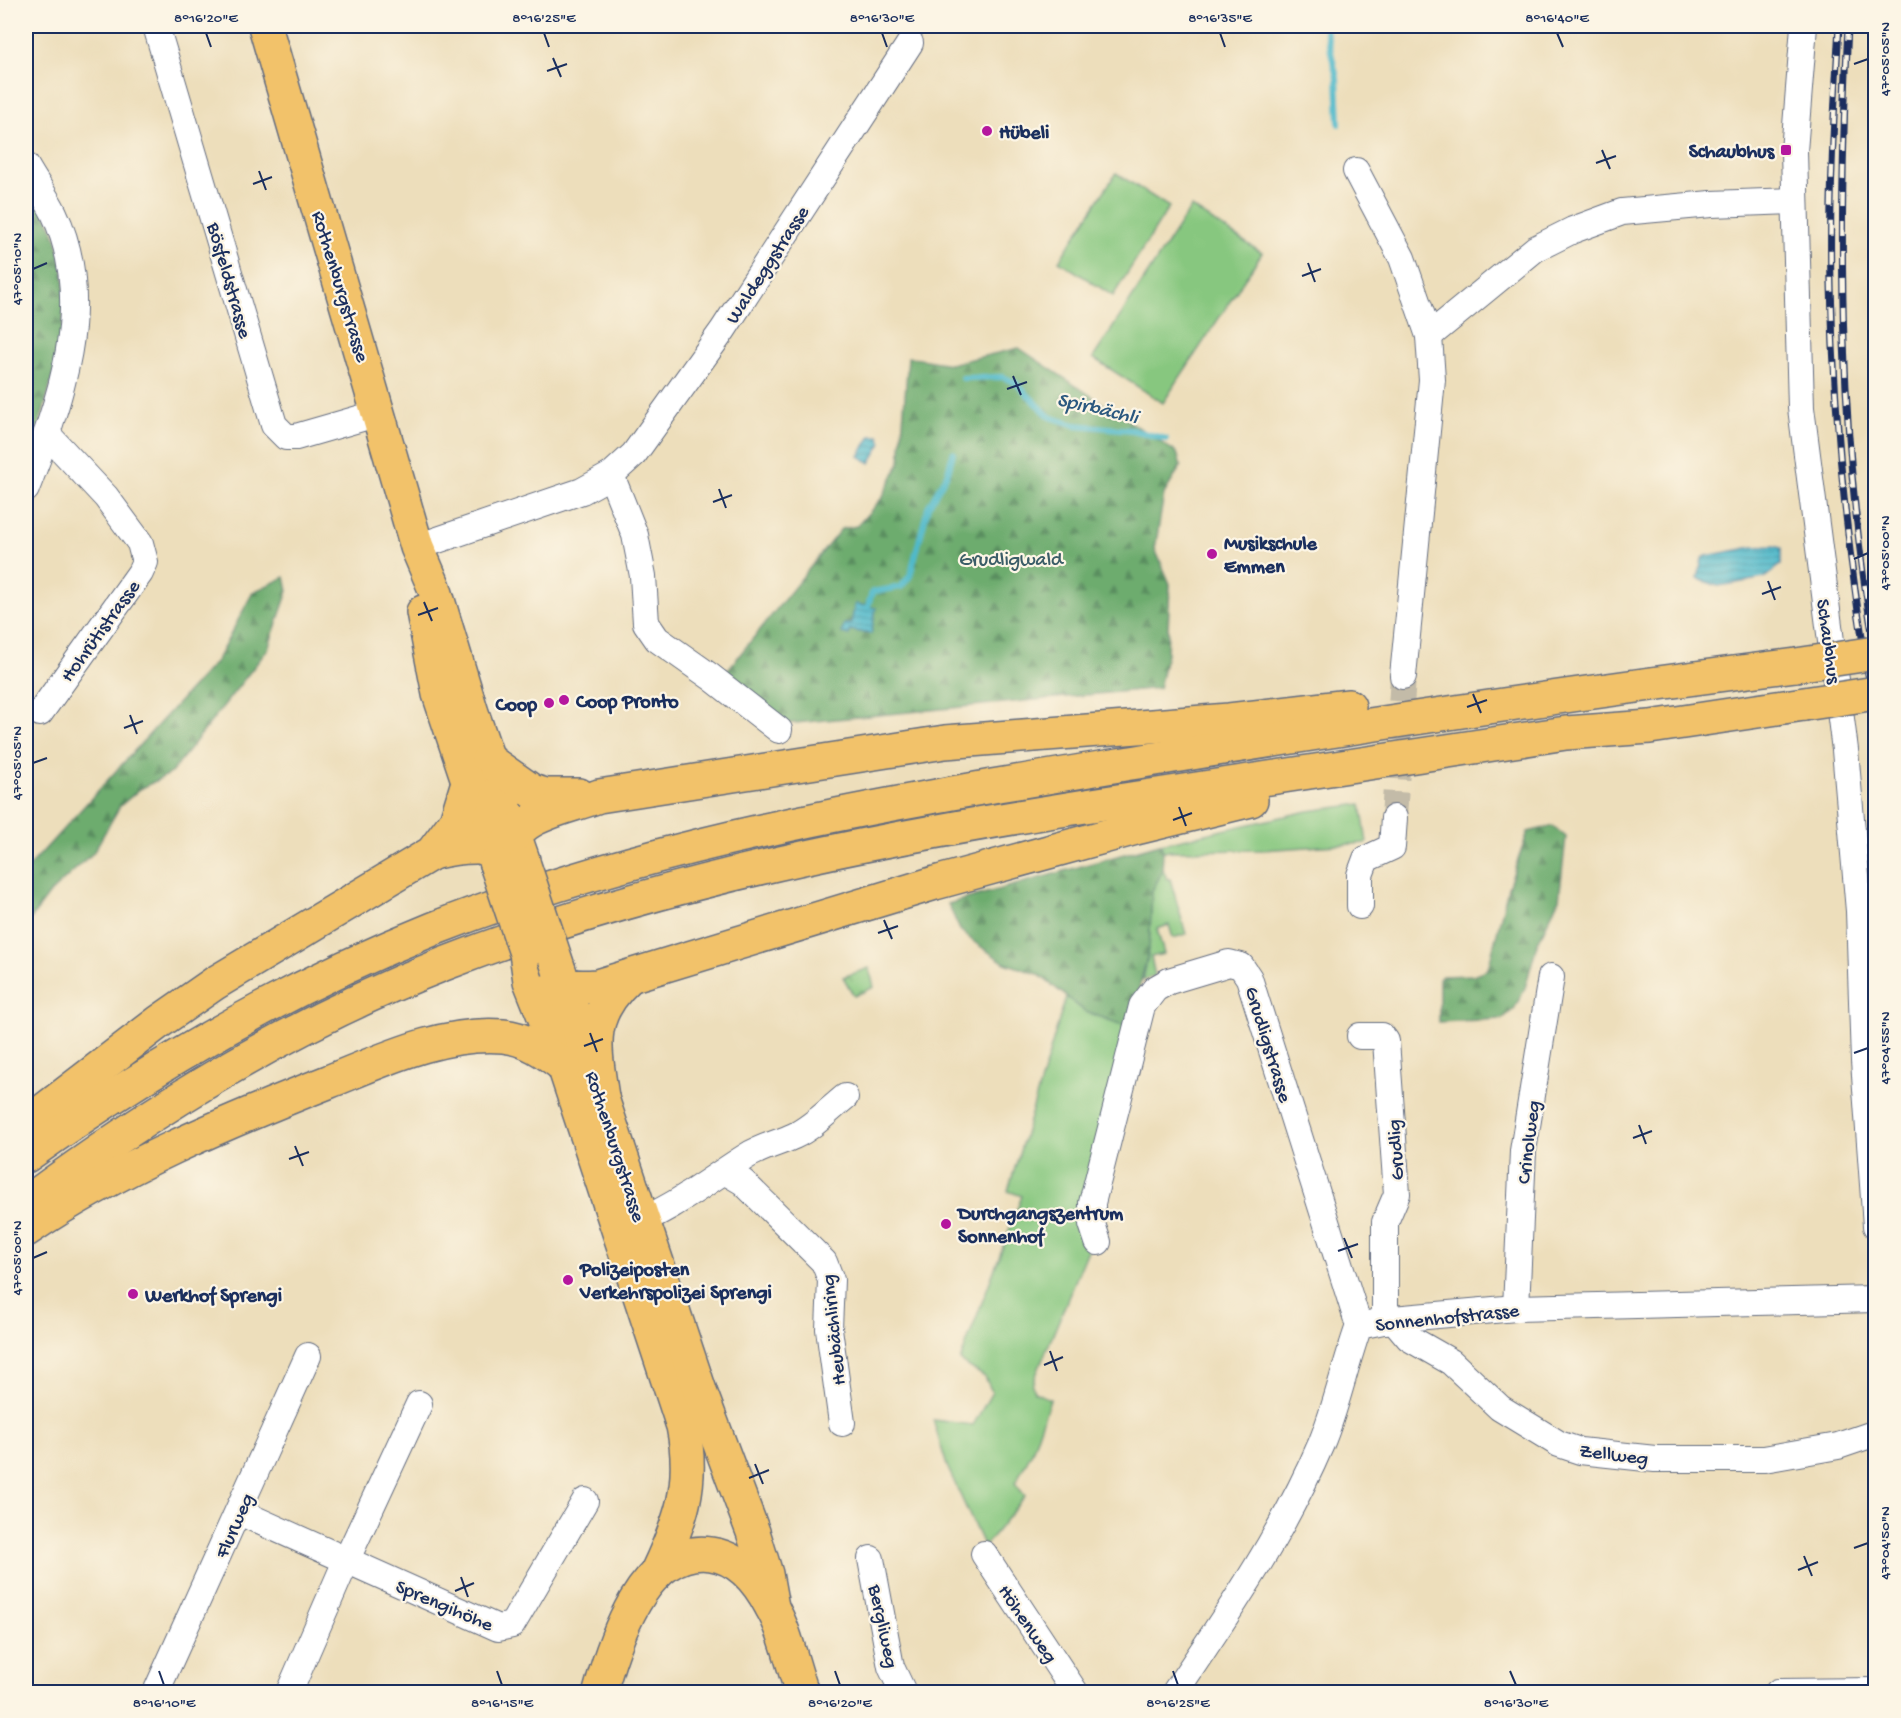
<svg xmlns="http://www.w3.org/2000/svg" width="1901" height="1718" viewBox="0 0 1901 1718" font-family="'Gochi Hand',sans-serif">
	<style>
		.green { fill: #87c77f; stroke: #517b6e; stroke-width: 1.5 }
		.forest { fill: url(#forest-firs); stroke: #446e66; stroke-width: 1.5 }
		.park { fill: url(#park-crowns); stroke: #517b6e; stroke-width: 1.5 }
		.water { fill: url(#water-rules); stroke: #357494; stroke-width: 1.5 }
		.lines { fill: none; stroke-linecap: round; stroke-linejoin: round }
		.stream { stroke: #4fb9cb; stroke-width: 6 }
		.minor-tunnel { stroke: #c3bba8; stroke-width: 26; stroke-dasharray: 26 13; stroke-linecap: butt }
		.minor-casing { stroke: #646c7f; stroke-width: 28 }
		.major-casing { stroke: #646c7f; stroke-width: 36 }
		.highway-casing { stroke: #646c7f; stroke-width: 36 }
		.minor { stroke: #fff; stroke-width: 26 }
		.major { stroke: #f2c26a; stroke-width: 33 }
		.highway { stroke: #f2c26a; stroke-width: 33 }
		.rail-casing { stroke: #1b2f5e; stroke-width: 7 }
		.rail { stroke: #fcf5e5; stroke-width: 4.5; stroke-dasharray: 14; stroke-linecap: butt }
		.major-bridge-casing { stroke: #646c7f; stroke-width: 36; stroke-linecap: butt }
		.highway-bridge-casing { stroke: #646c7f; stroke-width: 36; stroke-linecap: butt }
		.major-bridge { stroke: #f2c26a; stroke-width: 33 }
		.highway-bridge { stroke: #f2c26a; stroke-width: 33 }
		.ticks { fill: none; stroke: #1b2f5e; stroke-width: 2 }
		.poi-dot { fill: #b5179e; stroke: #fcf5e5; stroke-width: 2 }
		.labels { text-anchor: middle; stroke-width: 4.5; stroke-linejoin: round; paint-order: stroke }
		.poi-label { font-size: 20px; font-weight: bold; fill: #1b2f5e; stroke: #fcf5e5; text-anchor: start }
		.street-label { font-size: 20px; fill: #1b2f5e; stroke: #fcf5e5 }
		.park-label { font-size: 20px; fill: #3b5d68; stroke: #fcf5e5 }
		.water-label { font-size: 21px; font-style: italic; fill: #2b587f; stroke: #fcf5e5 }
		.neatline { fill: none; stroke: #1b2f5e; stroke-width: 2 }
		.ticks-label { font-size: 15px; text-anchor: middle; fill: #1b2f5e }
	</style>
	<defs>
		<pattern id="forest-firs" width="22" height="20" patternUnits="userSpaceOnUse" patternTransform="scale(1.5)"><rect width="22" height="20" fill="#6dac6e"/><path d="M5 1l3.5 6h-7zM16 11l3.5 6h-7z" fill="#598c5e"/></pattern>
		<pattern id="park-crowns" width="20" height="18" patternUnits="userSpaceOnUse" patternTransform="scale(1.5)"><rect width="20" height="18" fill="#87c77f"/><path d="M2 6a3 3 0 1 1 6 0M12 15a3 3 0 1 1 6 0" fill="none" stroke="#6ea26b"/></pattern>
		<pattern id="water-rules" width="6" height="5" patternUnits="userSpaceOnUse" patternTransform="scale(1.5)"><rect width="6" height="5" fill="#4fb9cb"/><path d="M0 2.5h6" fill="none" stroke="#4197a8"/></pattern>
	</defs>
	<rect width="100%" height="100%" fill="#fcf5e5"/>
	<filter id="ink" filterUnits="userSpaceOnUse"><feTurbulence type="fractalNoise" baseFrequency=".0167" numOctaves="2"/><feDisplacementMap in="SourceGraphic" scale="12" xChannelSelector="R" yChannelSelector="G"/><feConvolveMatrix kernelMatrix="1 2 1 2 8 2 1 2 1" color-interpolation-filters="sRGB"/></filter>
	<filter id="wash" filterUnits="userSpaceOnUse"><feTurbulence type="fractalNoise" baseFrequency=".008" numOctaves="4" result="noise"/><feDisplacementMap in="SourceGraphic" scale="24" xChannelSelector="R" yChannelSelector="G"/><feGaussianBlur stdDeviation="1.35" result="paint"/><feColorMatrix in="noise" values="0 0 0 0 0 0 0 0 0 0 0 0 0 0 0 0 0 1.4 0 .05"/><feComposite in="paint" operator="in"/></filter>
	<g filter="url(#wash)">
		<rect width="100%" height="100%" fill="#eddebb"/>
		<g class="green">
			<polygon points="1116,173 1169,207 1113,296 1059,261"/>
			<polygon points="1191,207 1262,253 1163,403 1093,358"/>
			<polygon points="1361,804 1367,843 1262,850 1163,851 1160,844 1308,811"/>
			<polygon points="1163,869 1167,879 1170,879 1186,934 1173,938 1169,925 1157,929 1164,954 1151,957 1155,976 1143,980 1149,950 1152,891"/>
			<polygon points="1066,997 1086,1012 1129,1027 1091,1243 1032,1385 1034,1392 1050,1399 1032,1452 1015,1483 1025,1496 984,1547 947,1466 933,1420 973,1425 992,1392 985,1377 960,1361 1022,1196 1008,1191"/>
		</g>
		<g class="forest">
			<path d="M26,182C34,197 46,213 53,229C83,309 47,392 26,470Z"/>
			<polygon points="1019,348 1177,453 1181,466 1164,494 1155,549 1170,584 1167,653 1159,688 785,724 726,672 841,529 857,526 882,498 900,462 908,357 950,364"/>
			<polygon points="285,577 288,591 268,649 171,773 140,789 120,806 93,853 51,892 26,925 26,870 217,660 253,592"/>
			<polygon points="1553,826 1566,837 1559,899 1537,944 1525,988 1514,1009 1502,1019 1439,1022 1439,979 1442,976 1473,975 1488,969 1508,888 1528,832"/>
			<polygon points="1160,844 1163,851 1162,872 1152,891 1149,950 1129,1027 1086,1012 1038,974 1005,963 974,942 960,930 948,904"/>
		</g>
		<polygon class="park" points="869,968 874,987 854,996 843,977"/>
		<g class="water">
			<polygon points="871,436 879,436 882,443 870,463 859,456"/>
			<polygon points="1774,546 1781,548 1781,565 1764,578 1731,584 1718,586 1698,579 1702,559 1706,556 1753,547"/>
			<polygon points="855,604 876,608 871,634 850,630 849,635 842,633 844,624 851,624"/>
		</g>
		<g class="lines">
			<g class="stream">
				<polyline points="1325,26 1337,78 1339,124"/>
				<polyline points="963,378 1003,377 1016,383 1050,417 1075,425 1132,430 1166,439"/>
				<polyline points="868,606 872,592 901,587 910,576 928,507 948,472 953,453"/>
			</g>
		</g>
	</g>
	<g filter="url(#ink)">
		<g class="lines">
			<polyline class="minor-tunnel" points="1394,818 1403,676"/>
			<g class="minor-casing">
				<g id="minor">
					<polyline points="156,26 274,425 286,437 296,437 379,413"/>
					<polyline points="1804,26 1794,151 1801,408 1845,750 1859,911 1864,1061 1876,1226"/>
					<path d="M26,166C35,182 46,197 54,213C97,303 59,404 26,489"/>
					<polyline points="1356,171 1402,258 1429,336 1432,380 1403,676"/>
					<polyline points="1429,336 1535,249 1573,230 1622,212 1711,204 1794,201"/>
					<polyline points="611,475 635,535 643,576 646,623 657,639 711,677 779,730"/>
					<polyline points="417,547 582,491 611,475 634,454 723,330 910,43"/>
					<polyline points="40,713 140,573 145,562 140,543 106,497 47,434"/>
					<polyline points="1360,906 1360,875 1366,859 1392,847 1394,818"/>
					<polyline points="1360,1036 1382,1036 1386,1041 1397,1194 1385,1222 1385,1321"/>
					<polyline points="726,1172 743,1182 824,1262 831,1280 829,1329 842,1423"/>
					<path d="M625,1227C671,1211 707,1181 747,1156C761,1147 779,1143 794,1136C813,1127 829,1110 845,1097"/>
					<polyline points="1098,1242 1092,1224 1092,1203 1142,1006 1155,989 1169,981 1229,963 1241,966 1249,978 1359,1326"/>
					<polyline points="1516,1308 1523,1151 1551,977"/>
					<polyline points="1393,1319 1409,1338 1451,1362 1500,1408 1559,1444 1580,1451 1655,1459 1764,1459 1838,1446 1876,1433"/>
					<polyline points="239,1512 498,1628 512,1625 585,1501"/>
					<polyline points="984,1554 1075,1692"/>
					<polyline points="871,1559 891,1667 903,1692"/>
					<polyline points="290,1690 346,1561 419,1404"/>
					<polyline points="156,1692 308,1356"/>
					<path d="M1175,1692C1229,1612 1283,1533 1321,1444C1337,1406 1345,1364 1359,1326L1393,1319L1516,1308L1876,1299"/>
					<polyline points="1778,1692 1876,1691"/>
				</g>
			</g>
			<g class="major-casing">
				<g id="major">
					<polyline points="265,26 417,547 434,587 472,713 523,860"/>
					<polyline points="423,612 439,694 496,864"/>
					<path d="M526,953L530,981L564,1066L683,1426C695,1485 681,1521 656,1574"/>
					<polyline points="559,970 701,1394 753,1532 766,1574 772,1607"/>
					<path d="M600,1692C613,1644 644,1544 711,1554C740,1558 758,1581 771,1606C786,1631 792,1665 802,1692"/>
				</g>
			</g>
			<g class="highway-casing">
				<g id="highway">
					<polyline points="488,760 532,791 546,795 579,795"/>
					<path d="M432,853C457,847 497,841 519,860"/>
					<path d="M496,864C514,814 556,812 599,796L945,742L1229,720L1349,706"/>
					<path d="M526,953C548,983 559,989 597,986L935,883L1136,828L1251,800"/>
					<path d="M602,1097C594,1044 587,1016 629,977"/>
					<polyline points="26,1124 159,1022 215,983 432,853 456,821 468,782"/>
					<path d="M26,1156C152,1066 288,987 433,929C662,838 907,800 1149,760C1364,725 1580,692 1796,665"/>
					<path d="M26,1203C156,1107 293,1023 444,964C680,872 928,829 1177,792C1307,772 1437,753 1566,733L1650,727L1804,704"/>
					<path d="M26,1230C119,1167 224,1123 328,1082C383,1060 443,1031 503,1036C526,1038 546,1052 564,1066"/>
				</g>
			</g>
			<use href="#minor" class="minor"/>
			<use href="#major" class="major"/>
			<use href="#highway" class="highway"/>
			<g class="rail-casing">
				<g id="rail">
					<path d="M1839,26C1834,112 1829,198 1831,285C1834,431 1849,575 1876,719"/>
					<path d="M1848,26C1838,235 1838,447 1876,655"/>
				</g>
			</g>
			<use href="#rail" class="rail"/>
			<g class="major-bridge-casing">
				<g id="major-bridge">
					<polyline points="496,864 526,953"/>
					<polyline points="524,865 559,970"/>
				</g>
			</g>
			<g class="highway-bridge-casing">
				<g id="highway-bridge">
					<polyline points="1796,665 1876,653"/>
					<polyline points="1804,704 1876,693"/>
				</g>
			</g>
			<use href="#major-bridge" class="major-bridge"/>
			<use href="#highway-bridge" class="highway-bridge"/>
		</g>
	</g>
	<path class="ticks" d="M206,33L211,47M544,33L549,47M882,33L887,47M1220,33L1225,47M1557,33L1563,47M553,58L561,77M1854,64L1868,59M547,71L567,64M1602,150L1610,169M1596,163L1616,156M259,171L266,190M253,184L272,177M1308,263L1315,282M33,269L47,263M1302,276L1321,269M1013,376L1021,395M1007,389L1027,382M719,489L726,508M713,502L732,495M1854,559L1868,553M1768,581L1775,600M1762,594L1781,587M424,602L432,621M418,615L438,608M1473,694L1481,713M1467,707L1487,700M130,715L137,734M124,728L143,721M33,763L47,758M1179,807L1186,826M1173,820L1192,813M884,920L892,939M878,933L898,926M590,1033L597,1052M584,1046L603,1039M1854,1053L1868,1048M1639,1125L1646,1144M1633,1138L1652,1131M295,1146L303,1166M289,1159L309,1152M1344,1238L1352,1258M1338,1251L1358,1244M33,1258L47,1252M1050,1351L1057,1371M1044,1365L1063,1357M755,1464L763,1484M749,1478L769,1470M1854,1548L1868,1543M1804,1556L1812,1576M1798,1570L1818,1562M461,1577L468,1597M455,1591L474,1583M159,1671L164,1685M497,1671L502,1685M835,1671L840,1685M1173,1671L1178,1685M1510,1671L1516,1685"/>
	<g class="poi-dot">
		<circle cx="987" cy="131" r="6"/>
		<rect x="1780" y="144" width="12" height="12" rx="3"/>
		<circle cx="1212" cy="554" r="6"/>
		<circle cx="564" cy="700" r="6"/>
		<circle cx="549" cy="703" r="6"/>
		<circle cx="946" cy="1224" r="6"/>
		<circle cx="568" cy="1280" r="6"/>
		<circle cx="133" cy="1294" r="6"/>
	</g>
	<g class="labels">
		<g class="poi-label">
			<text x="999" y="138">Hübeli</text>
			<text x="1774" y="157" text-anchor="end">Schaubhus</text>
			<text x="1224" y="549">Musikschule<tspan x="1224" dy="23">Emmen</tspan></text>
			<text x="576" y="707">Coop Pronto</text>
			<text x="537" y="710" text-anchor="end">Coop</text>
			<text x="958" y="1219">Durchgangszentrum<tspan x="958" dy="23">Sonnenhof</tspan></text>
			<text x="580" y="1275">Polizeiposten<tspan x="580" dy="23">Verkehrspolizei Sprengi</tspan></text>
			<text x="145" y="1301">Werkhof Sprengi</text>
		</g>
		<g class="street-label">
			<text transform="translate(766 264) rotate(-57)" y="7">Waldeggstrasse</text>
			<text transform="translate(231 280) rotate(74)" y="7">Bösfeldstrasse</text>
			<text transform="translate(342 286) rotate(73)" y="7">Rothenburgstrasse</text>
			<text transform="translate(99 630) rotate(-54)" y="7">Hohrütistrasse</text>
			<text transform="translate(1830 641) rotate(82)" y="7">Schaubhus</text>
			<text transform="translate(1270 1044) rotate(73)" y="7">Grudligstrasse</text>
			<text transform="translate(1527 1142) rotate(-83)" y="7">Crinolweg</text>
			<text transform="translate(617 1146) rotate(72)" y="7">Rothenburgstrasse</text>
			<text transform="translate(1394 1150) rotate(-94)" y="7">Grudlig</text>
			<text transform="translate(1447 1316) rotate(-6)" y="7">Sonnenhofstrasse</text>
			<text transform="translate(832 1330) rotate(-96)" y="7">Heubächliring</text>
			<text transform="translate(1614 1453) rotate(7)" y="7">Zellweg</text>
			<text transform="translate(233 1525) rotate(-66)" y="7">Flurweg</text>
			<text transform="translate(445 1604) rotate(23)" y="7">Sprengihöhe</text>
			<text transform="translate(1029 1623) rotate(56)" y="7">Höhenweg</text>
			<text transform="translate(885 1626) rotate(78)" y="7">Bergliweg</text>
		</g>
		<g class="park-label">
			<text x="1011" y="565">Grudligwald</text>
		</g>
		<g class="water-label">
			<text transform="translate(1098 407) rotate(13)" y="7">Spirbächli</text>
		</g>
	</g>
	<rect width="1901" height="1718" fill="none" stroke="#fcf5e5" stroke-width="66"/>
	<rect x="33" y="33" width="1835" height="1652" class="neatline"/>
	<g class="ticks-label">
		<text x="206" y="22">8°16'20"E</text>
		<text x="544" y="22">8°16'25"E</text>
		<text x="882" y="22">8°16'30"E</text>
		<text x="1220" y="22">8°16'35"E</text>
		<text x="1557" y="22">8°16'40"E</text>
		<text transform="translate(1884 59) rotate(-90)" y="5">47°05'05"N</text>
		<text transform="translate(16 269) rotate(-90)" y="5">47°05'10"N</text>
		<text transform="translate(1884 553) rotate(-90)" y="5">47°05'00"N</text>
		<text transform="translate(16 763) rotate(-90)" y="5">47°05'05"N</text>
		<text transform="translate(1884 1048) rotate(-90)" y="5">47°04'55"N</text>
		<text transform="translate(16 1258) rotate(-90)" y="5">47°05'00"N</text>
		<text transform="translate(1884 1543) rotate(-90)" y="5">47°04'50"N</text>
		<text x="164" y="1707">8°16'10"E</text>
		<text x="502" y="1707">8°16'15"E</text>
		<text x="840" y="1707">8°16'20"E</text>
		<text x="1178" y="1707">8°16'25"E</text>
		<text x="1516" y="1707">8°16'30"E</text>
	</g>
</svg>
